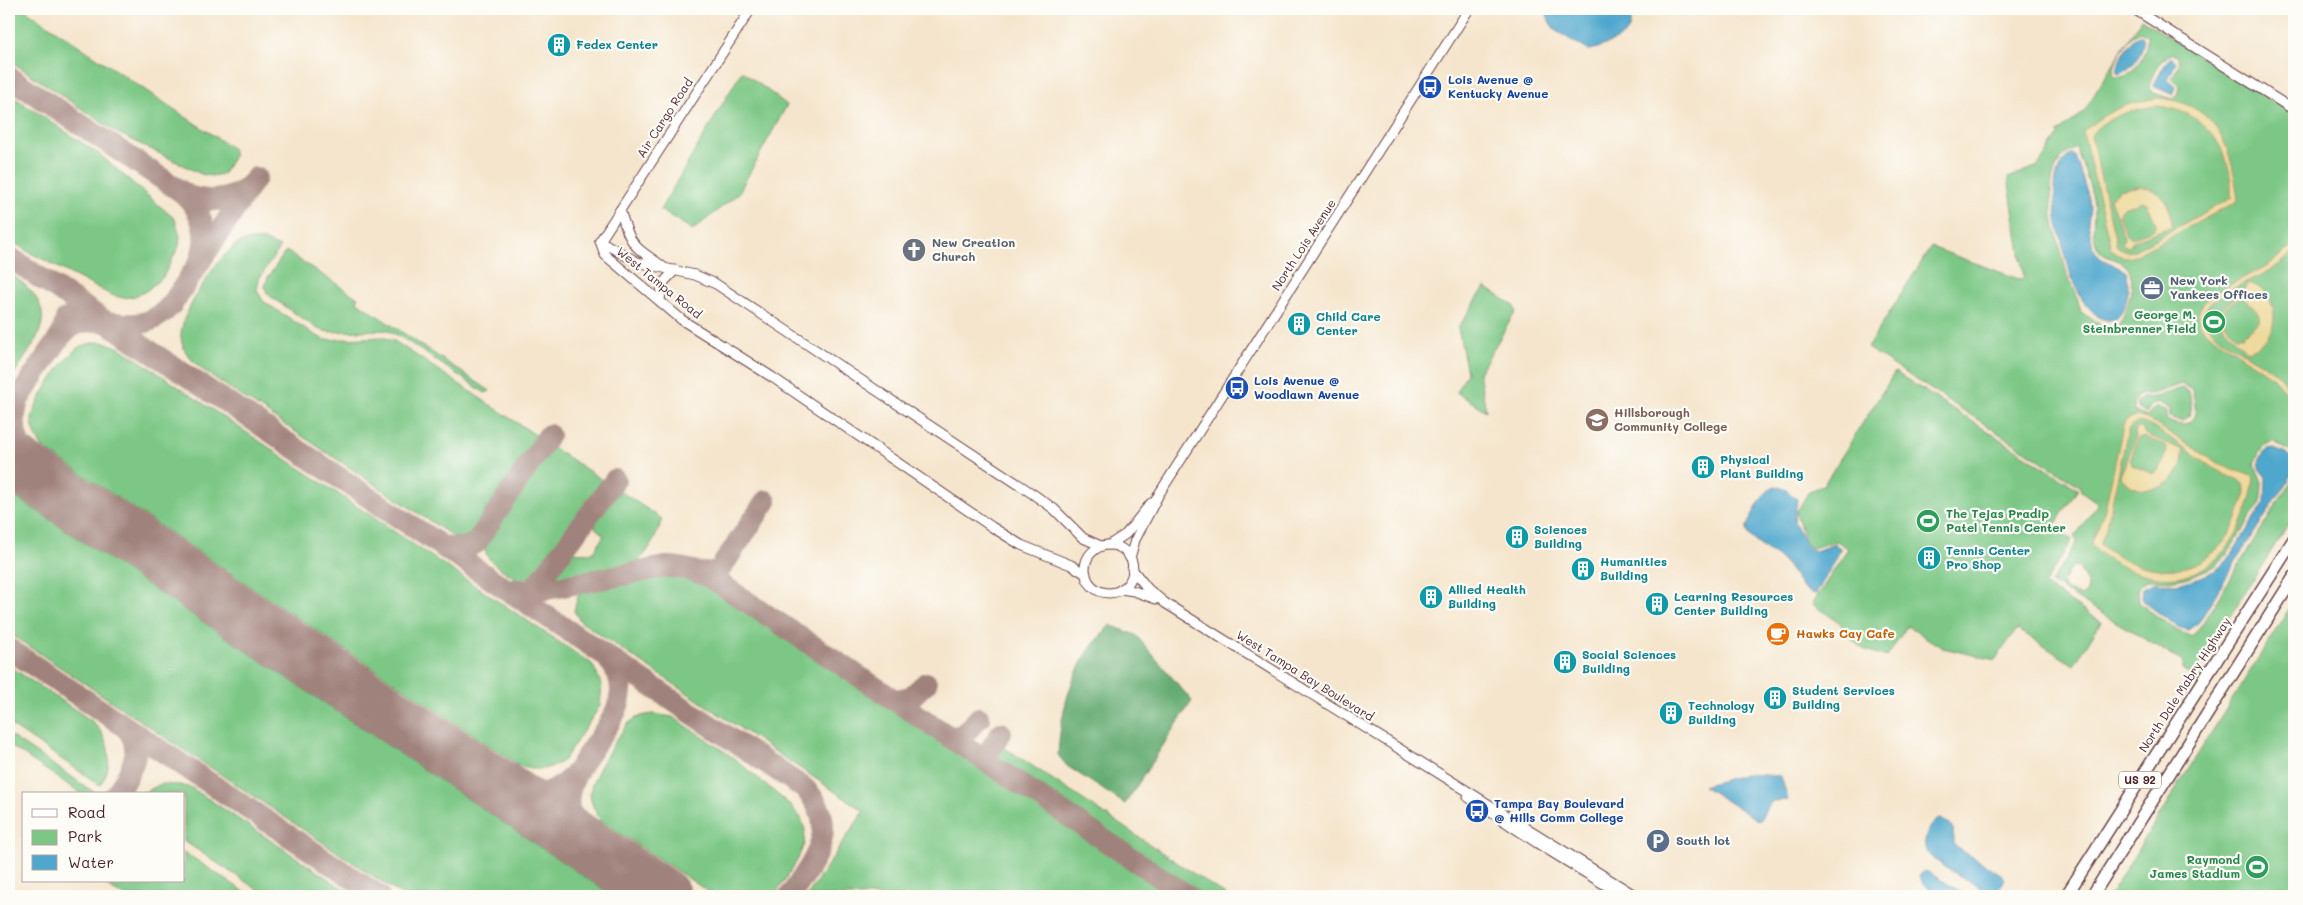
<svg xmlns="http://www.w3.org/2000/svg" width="2303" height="905" viewBox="0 0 2303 905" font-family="Mali,sans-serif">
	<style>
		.green { fill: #7cc785; stroke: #637358; fill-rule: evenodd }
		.forest { fill: #65ac72; stroke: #58664e }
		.sand { fill: #eeda9e; stroke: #9c7c64; fill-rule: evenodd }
		.water { fill: #50a7cd; stroke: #4d637c }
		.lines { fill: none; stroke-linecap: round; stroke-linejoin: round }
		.taxiway { stroke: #a0827c; stroke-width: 22 }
		.runway { stroke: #a0827c; stroke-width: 55 }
		.tertiary-casing { stroke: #643d43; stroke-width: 11 }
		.primary-casing { stroke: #643d43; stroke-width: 14 }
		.tertiary { stroke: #fff; stroke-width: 9 }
		.primary { stroke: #fff; stroke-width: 11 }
		.labels { text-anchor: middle; stroke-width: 4.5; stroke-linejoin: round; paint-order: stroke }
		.shield { fill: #fdfcf7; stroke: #806168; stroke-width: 1 }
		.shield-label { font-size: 11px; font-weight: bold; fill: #4a1f2b }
		.culture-label { font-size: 12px; font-weight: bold; fill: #0d838f; stroke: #fdfcf7; text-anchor: start }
		.transit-label { font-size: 12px; font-weight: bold; fill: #164399; stroke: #fdfcf7; text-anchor: start }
		.street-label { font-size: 12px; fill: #4a1f2b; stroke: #fdfcf7 }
		.worship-label { font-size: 12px; font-weight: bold; fill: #5b616d; stroke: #fdfcf7; text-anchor: start }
		.service-label { font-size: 12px; font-weight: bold; fill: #4e5e75; stroke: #fdfcf7; text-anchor: start }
		.leisure-label { font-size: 12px; font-weight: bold; fill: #27864d; stroke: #fdfcf7; text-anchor: end }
		.education-label { font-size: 12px; font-weight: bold; fill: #785e54; stroke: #fdfcf7; text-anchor: start }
		.food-label { font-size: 12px; font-weight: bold; fill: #c56008; stroke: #fdfcf7; text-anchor: start }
	</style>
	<rect width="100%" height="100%" fill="#fdfcf7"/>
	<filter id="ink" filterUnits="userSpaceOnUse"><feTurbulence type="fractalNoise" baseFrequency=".02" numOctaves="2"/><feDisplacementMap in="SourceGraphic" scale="10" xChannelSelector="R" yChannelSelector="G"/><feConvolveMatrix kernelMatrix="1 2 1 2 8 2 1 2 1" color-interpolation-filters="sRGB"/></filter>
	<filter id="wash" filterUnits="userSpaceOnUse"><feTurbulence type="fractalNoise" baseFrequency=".0096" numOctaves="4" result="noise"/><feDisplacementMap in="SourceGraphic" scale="20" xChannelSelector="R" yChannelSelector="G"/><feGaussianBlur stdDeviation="1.12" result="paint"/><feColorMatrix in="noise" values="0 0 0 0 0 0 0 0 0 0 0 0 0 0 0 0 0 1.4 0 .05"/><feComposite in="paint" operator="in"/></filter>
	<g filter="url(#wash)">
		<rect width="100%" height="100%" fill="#f5e5cc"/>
		<g class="green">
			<polygon points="9,9 24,9 232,148 234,156 223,174 211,176 201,174 116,132 9,60"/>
			<path d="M2141,19L2294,115V454L2273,441L2263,446L2254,463L2262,482L2261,502L2225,557L2215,566L2189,577L2170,581L2147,580L2141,584L2138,591L2139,603L2176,630L2192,637L2202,624L2294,477V515L2193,675L2183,669V662L2051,583L2077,542L2075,536L2098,503L2081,491L2080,486L1867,348L1931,247L2019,279L2024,278L2008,178L2038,166L2058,136V132L2083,113ZM2140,31L2147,36C2149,51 2133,80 2116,77L2113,73C2116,58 2126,37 2140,31ZM2172,53L2177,55L2180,62L2172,79L2180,87L2178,95L2172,99L2154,93L2149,87C2150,77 2162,58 2172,53ZM2076,147C2081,164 2089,180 2093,198C2096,215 2090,230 2097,247C2103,260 2120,258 2128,268C2138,279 2126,316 2118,325C2115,328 2111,329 2108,330L2081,312L2075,290L2069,281C2061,248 2038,189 2061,159C2065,153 2071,152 2076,147ZM2181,384L2192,390C2194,395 2196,409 2195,413C2192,427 2175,427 2166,419V412L2156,406L2146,417L2134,411L2133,403L2138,395L2156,393ZM2074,566L2079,567L2088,586L2086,593L2080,596L2066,590L2062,583L2068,572Z"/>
			<polygon points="742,71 787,105 738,194 693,230 660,210"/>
			<polygon points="9,94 99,154 175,219 180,236 179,246 163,277 146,291 136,296 123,298 111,295 25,250 9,239"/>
			<path d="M252,240H263L280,247L259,279L257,290L263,301L315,335L325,340L382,337L396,342L540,438L475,535L465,539L454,537L204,371C193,362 182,352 181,337C179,316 215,262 231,249C237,243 244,241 252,240Z"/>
			<polygon points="286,251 358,298 357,302 490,391 485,393 404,339 387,330 328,332 318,329 271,297 267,293 265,286 268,277"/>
			<path d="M9,273C66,311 39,336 9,381Z"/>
			<polygon points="1485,287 1513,305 1516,311 1479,373 1486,411 1456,392 1467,373 1458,328"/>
			<path d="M99,342L107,343L122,349L592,664L602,684L600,706L564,760C550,770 537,771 520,766L43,448C37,438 32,430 32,419C33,403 66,355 79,347C85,344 92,343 99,342Z"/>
			<polygon points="1895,372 2078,489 2053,528 2072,540 2044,585 2101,622 2074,665 2017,629 1995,660 1943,648 1907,626 1887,657 1863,649 1848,636 1840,623 1812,604 1848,549 1837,541 1812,548 1806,544 1796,513 1809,491 1823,486"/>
			<path d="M2181,388L2189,392C2192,404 2194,416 2182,421L2169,417V409L2158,402L2152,404L2146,413L2137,408L2136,404L2141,398L2156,397Z"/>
			<path d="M548,444L604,481L536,576L519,580C504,570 481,562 485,541Z"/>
			<path d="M617,489L662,519C658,533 649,554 636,562C628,568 563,579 552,579L551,576L568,552L593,553L604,535L595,528L597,516Z"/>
			<polygon points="9,494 13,495 613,896 403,896 9,633"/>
			<path d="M683,575L697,580L714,589L1175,896H807L864,811L581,622L574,611L578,596C590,584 664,574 683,575Z"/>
			<polygon points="2294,601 2294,896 2109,896"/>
			<path d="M9,666L92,721C110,738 115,764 100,785L9,724Z"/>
			<path d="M653,714L673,717L734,758L789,804L801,818L805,830L804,844L797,861L777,892L771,896H715L600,820C596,812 591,804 590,795C589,781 618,735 628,724C635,717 644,715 653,714Z"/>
			<polygon points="9,735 94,792 93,794 82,794 9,745"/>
			<polygon points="1000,746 1013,753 1227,896 1202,896 1000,761 997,752"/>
			<polygon points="161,784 180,785 192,788 354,896 267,896 184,841 184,794 141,794"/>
			<polygon points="184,852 251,896 124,896 107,886 110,881 184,881"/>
		</g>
		<path class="forest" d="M1110,625L1136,635L1192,701L1125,804L1067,766L1058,755C1060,720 1068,681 1088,652C1094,642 1103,634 1110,625Z"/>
		<g class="sand">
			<path d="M2159,98C2218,103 2233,150 2238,201L2132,257L2124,258L2111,249L2083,132C2105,111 2129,102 2159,98ZM2158,106C2206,110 2234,152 2231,198L2133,251L2126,252L2117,246L2091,136C2100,118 2139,107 2158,106Z"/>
			<path d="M2139,186C2161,189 2172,204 2172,226L2133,241L2131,245L2126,247L2122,243L2124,237L2110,198L2119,190ZM2142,201L2147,203L2156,224L2153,230L2132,238L2127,236L2118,215L2121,209Z"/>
			<path d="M2294,243V251C2290,255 2285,260 2280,264C2263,277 2206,294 2203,316C2209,340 2257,357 2276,373C2282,379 2287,387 2294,393V401L2271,376L2205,331C2199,325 2196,315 2201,307C2212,289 2259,273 2277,259C2283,254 2289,248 2294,243Z"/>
			<path d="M2250,283C2284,295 2281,343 2246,351L2219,321L2212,320L2211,315L2215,310L2220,311ZM2238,297L2244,298L2260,315L2259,321L2242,336H2236L2221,319V313Z"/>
			<path d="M2136,416L2147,419L2218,463L2254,477C2247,541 2204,597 2133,571C2118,565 2102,557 2091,545L2105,509L2123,426L2126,420ZM2140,422C2156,426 2181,446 2195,456C2205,462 2214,469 2224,474C2230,478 2240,477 2244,485C2247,492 2243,503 2240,510C2225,560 2181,581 2133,563C2121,559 2109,553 2100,544L2107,526L2128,430L2133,424Z"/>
			<path d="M2137,428H2142L2145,434L2183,450C2186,484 2142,505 2120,476L2136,438L2134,433ZM2144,437L2165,445L2167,451L2158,471L2153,474L2132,465L2130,460L2138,439Z"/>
		</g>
		<g class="water">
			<path d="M1545,9H1630C1629,15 1632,22 1629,29C1626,37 1597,50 1588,50L1556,31L1550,23Z"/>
			<path d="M2139,35L2143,37C2146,51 2131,71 2118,74C2115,63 2129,41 2139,35Z"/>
			<polygon points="2172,57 2176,62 2168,80 2176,87 2173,95 2153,86 2167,61"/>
			<path d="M2070,155L2075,156L2089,198L2090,209L2088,222L2093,248L2100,258L2127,272C2129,287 2129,316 2111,320C2105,321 2097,317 2093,312C2090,308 2086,305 2083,301C2078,294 2078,287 2072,280C2065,249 2038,178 2070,155Z"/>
			<polygon points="2274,448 2284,452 2294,462 2294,472 2236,561 2199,622 2188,630 2178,627 2144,602 2142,597 2143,588 2153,583 2177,584 2201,577 2216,570 2228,560 2265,502 2266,477 2260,470 2259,461 2266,449"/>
			<path d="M1776,486L1786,490L1797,499L1794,521L1807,547L1815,551L1835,544L1841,549L1816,594C1800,593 1794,571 1783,561C1773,552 1745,541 1747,526C1752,516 1765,487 1776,486Z"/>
			<polygon points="1745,774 1781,776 1788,800 1772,801 1759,821 1703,786"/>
			<path d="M1939,819C1957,826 1953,826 1953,843L1956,847L2001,874L2004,879L1997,891L1990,893L1944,867L1927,853C1921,842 1928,826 1939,819Z"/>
			<path d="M1923,871L1928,872L1968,896C1949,896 1929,896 1919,877Z"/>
		</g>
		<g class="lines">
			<g class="taxiway">
				<path d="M9,77L188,196C214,205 239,199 256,178"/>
				<path d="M183,193C202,210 209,234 201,258"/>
				<path d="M9,257L804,788C843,826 814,861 790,896"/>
				<path d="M62,334C97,300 132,349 172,304L248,189"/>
				<path d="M18,400C0,460 57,488 97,515"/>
				<polyline points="9,413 62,334 66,319"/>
				<polyline points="442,546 459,550 476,543 549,435"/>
				<polyline points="701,573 713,573 720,569 766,501"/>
				<path d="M509,589L531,592L665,567C686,567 702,572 719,583L1188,896"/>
				<polyline points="524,592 532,590 539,582 615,480"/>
				<polyline points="9,649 379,896"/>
				<path d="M608,659C662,718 528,769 581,835C595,854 634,874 655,888"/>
				<polyline points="895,700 911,697 926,683"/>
				<polyline points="951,737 963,735 979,718"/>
				<path d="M438,743C478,770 533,824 576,772"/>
				<polyline points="984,760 1001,733"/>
				<path d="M116,794C130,773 147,747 124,726"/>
			</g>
			<polyline class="runway" points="9,459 663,896"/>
		</g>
	</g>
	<g filter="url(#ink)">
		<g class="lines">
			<g class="tertiary-casing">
				<g id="tertiary">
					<polyline points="2134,9 2294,110"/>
					<path d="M620,210C625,225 628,240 640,250C647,256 656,261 663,267"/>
					<polyline points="600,241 605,255 682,320 772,377 992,527 1021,545 1071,565 1086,574"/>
					<polyline points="600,241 637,262 695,275 716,284 1033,494 1054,509 1083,538 1101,546"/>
					<polyline points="600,241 751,9"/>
					<polyline points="660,301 662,284 675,270"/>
					<polyline points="1109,545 1126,534 1151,503"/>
					<circle cx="1109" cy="569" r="24"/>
					<polyline points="1130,558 1135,540 1159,494 1469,9"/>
					<polyline points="1132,569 1148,589 1165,603 1636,896"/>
					<polyline points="1121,589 1134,591 1156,599"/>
					<polyline points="1468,797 1537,843 1623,896"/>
				</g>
			</g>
			<g class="primary-casing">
				<g id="primary">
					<polyline points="2066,896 2294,539"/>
					<polyline points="2092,896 2294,577"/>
				</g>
			</g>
			<use href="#tertiary" class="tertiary"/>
			<use href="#primary" class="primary"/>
		</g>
	</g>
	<defs>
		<g id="building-disc" transform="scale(1.25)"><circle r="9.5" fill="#0f9aa8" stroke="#fdfcf7"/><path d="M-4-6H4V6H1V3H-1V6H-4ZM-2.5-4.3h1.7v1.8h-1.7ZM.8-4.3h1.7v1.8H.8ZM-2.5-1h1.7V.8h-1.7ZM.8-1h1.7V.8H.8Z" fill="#fff"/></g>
		<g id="bus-disc" transform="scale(1.25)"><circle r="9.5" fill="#1a4fb4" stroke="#fdfcf7"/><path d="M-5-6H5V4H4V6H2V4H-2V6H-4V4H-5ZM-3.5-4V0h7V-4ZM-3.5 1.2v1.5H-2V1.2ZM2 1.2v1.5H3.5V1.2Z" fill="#fff"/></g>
		<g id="church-disc" transform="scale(1.25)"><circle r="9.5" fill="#6b7280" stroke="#fdfcf7"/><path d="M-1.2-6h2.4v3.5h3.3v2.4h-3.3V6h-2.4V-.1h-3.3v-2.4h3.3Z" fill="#fff"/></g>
		<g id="office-disc" transform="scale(1.25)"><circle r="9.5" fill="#5c6f8a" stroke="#fdfcf7"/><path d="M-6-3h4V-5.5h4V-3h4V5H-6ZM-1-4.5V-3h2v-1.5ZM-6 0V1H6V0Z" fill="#fff"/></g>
		<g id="stadium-disc" transform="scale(1.25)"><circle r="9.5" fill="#2e9e5b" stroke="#fdfcf7"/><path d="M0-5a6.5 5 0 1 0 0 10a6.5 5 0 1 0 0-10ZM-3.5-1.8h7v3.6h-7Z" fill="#fff"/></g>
		<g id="university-disc" transform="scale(1.25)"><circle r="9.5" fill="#8d6e63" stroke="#fdfcf7"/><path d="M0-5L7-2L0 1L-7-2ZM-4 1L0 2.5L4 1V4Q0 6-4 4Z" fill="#fff"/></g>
		<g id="cafe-disc" transform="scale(1.25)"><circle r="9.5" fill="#e8710a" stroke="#fdfcf7"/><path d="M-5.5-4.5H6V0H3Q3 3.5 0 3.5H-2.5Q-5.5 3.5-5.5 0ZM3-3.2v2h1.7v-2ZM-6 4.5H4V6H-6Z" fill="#fff"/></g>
		<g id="parking-disc" transform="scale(1.25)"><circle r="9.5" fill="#5c6f8a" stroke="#fdfcf7"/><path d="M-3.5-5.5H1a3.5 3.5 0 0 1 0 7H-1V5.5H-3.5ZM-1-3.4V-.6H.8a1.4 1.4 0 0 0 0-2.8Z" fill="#fff"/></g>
	</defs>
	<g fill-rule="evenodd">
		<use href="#building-disc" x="559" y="45"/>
		<use href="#bus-disc" x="1430" y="87"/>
		<use href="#church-disc" x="914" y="250"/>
		<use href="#office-disc" x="2152" y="288"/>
		<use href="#stadium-disc" x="2214" y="322"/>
		<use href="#building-disc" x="1299" y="324"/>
		<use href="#bus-disc" x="1237" y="388"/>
		<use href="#university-disc" x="1597" y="420"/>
		<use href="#building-disc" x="1703" y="467"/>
		<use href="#stadium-disc" x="1928" y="521"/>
		<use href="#building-disc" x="1517" y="537"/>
		<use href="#building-disc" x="1929" y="558"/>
		<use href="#building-disc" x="1583" y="569"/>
		<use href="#building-disc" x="1431" y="597"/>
		<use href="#building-disc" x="1657" y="604"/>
		<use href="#cafe-disc" x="1778" y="634"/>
		<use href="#building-disc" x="1565" y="662"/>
		<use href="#building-disc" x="1775" y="698"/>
		<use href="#building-disc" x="1671" y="713"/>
		<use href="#bus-disc" x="1477" y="811"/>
		<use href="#parking-disc" x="1658" y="841"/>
		<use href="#stadium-disc" x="2257" y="867"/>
	</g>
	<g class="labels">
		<rect class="shield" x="2119" y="771.5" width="42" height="17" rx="4"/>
		<g class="shield-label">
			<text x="2140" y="784">US 92</text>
		</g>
		<g class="culture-label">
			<text x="576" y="49">Fedex Center</text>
			<text x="1316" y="321">Child Care<tspan x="1316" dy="14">Center</tspan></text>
			<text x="1720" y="464">Physical<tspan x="1720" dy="14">Plant Building</tspan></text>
			<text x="1534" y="534">Sciences<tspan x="1534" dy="14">Building</tspan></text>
			<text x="1946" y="555">Tennis Center<tspan x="1946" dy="14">Pro Shop</tspan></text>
			<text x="1600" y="566">Humanities<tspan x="1600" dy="14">Building</tspan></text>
			<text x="1448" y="594">Allied Health<tspan x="1448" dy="14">Building</tspan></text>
			<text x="1674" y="601">Learning Resources<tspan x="1674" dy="14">Center Building</tspan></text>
			<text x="1582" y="659">Social Sciences<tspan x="1582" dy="14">Building</tspan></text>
			<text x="1792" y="695">Student Services<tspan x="1792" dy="14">Building</tspan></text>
			<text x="1688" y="710">Technology<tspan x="1688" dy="14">Building</tspan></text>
		</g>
		<g class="transit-label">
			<text x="1448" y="84">Lois Avenue @<tspan x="1448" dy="14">Kentucky Avenue</tspan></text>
			<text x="1254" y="385">Lois Avenue @<tspan x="1254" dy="14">Woodlawn Avenue</tspan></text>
			<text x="1494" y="808">Tampa Bay Boulevard<tspan x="1494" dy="14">@ Hills Comm College</tspan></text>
		</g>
		<g class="street-label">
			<text transform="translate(665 118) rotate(-57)" y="4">Air Cargo Road</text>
			<text transform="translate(1304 245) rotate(-57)" y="4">North Lois Avenue</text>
			<text transform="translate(659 283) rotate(39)" y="4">West Tampa Road</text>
			<text transform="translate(1305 676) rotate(32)" y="4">West Tampa Bay Boulevard</text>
			<text transform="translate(2185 685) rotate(-57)" y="4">North Dale Mabry Highway</text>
		</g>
		<g class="worship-label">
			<text x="932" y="247">New Creation<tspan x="932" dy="14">Church</tspan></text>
		</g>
		<g class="service-label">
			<text x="2170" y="285">New York<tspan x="2170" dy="14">Yankees Offices</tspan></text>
			<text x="1676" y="845">South lot</text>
		</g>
		<g class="leisure-label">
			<text x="2196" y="319">George M.<tspan x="2196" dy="14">Steinbrenner Field</tspan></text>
			<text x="1946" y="518" text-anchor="start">The Tejas Pradip<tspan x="1946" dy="14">Patel Tennis Center</tspan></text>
			<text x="2240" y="864">Raymond<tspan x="2240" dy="14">James Stadium</tspan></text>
		</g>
		<g class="education-label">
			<text x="1614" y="417">Hillsborough<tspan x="1614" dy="14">Community College</tspan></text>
		</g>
		<g class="food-label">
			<text x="1796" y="638">Hawks Cay Cafe</text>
		</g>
	</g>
	<rect width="2303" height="905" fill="none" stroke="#fdfcf7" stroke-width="30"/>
	<rect x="22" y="792" width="162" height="90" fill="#fdfcf7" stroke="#b5a4a5"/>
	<rect x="32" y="809" width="25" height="8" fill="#ffffff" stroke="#b5a4a5"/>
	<text x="68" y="818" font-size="15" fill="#4a1f2b">Road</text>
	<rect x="32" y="830" width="25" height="15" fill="#7cc785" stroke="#b5a4a5"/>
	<text x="68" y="842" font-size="15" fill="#4a1f2b">Park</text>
	<rect x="32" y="855" width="25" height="15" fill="#50a7cd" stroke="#b5a4a5"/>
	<text x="68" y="868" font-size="15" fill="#4a1f2b">Water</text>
</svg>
